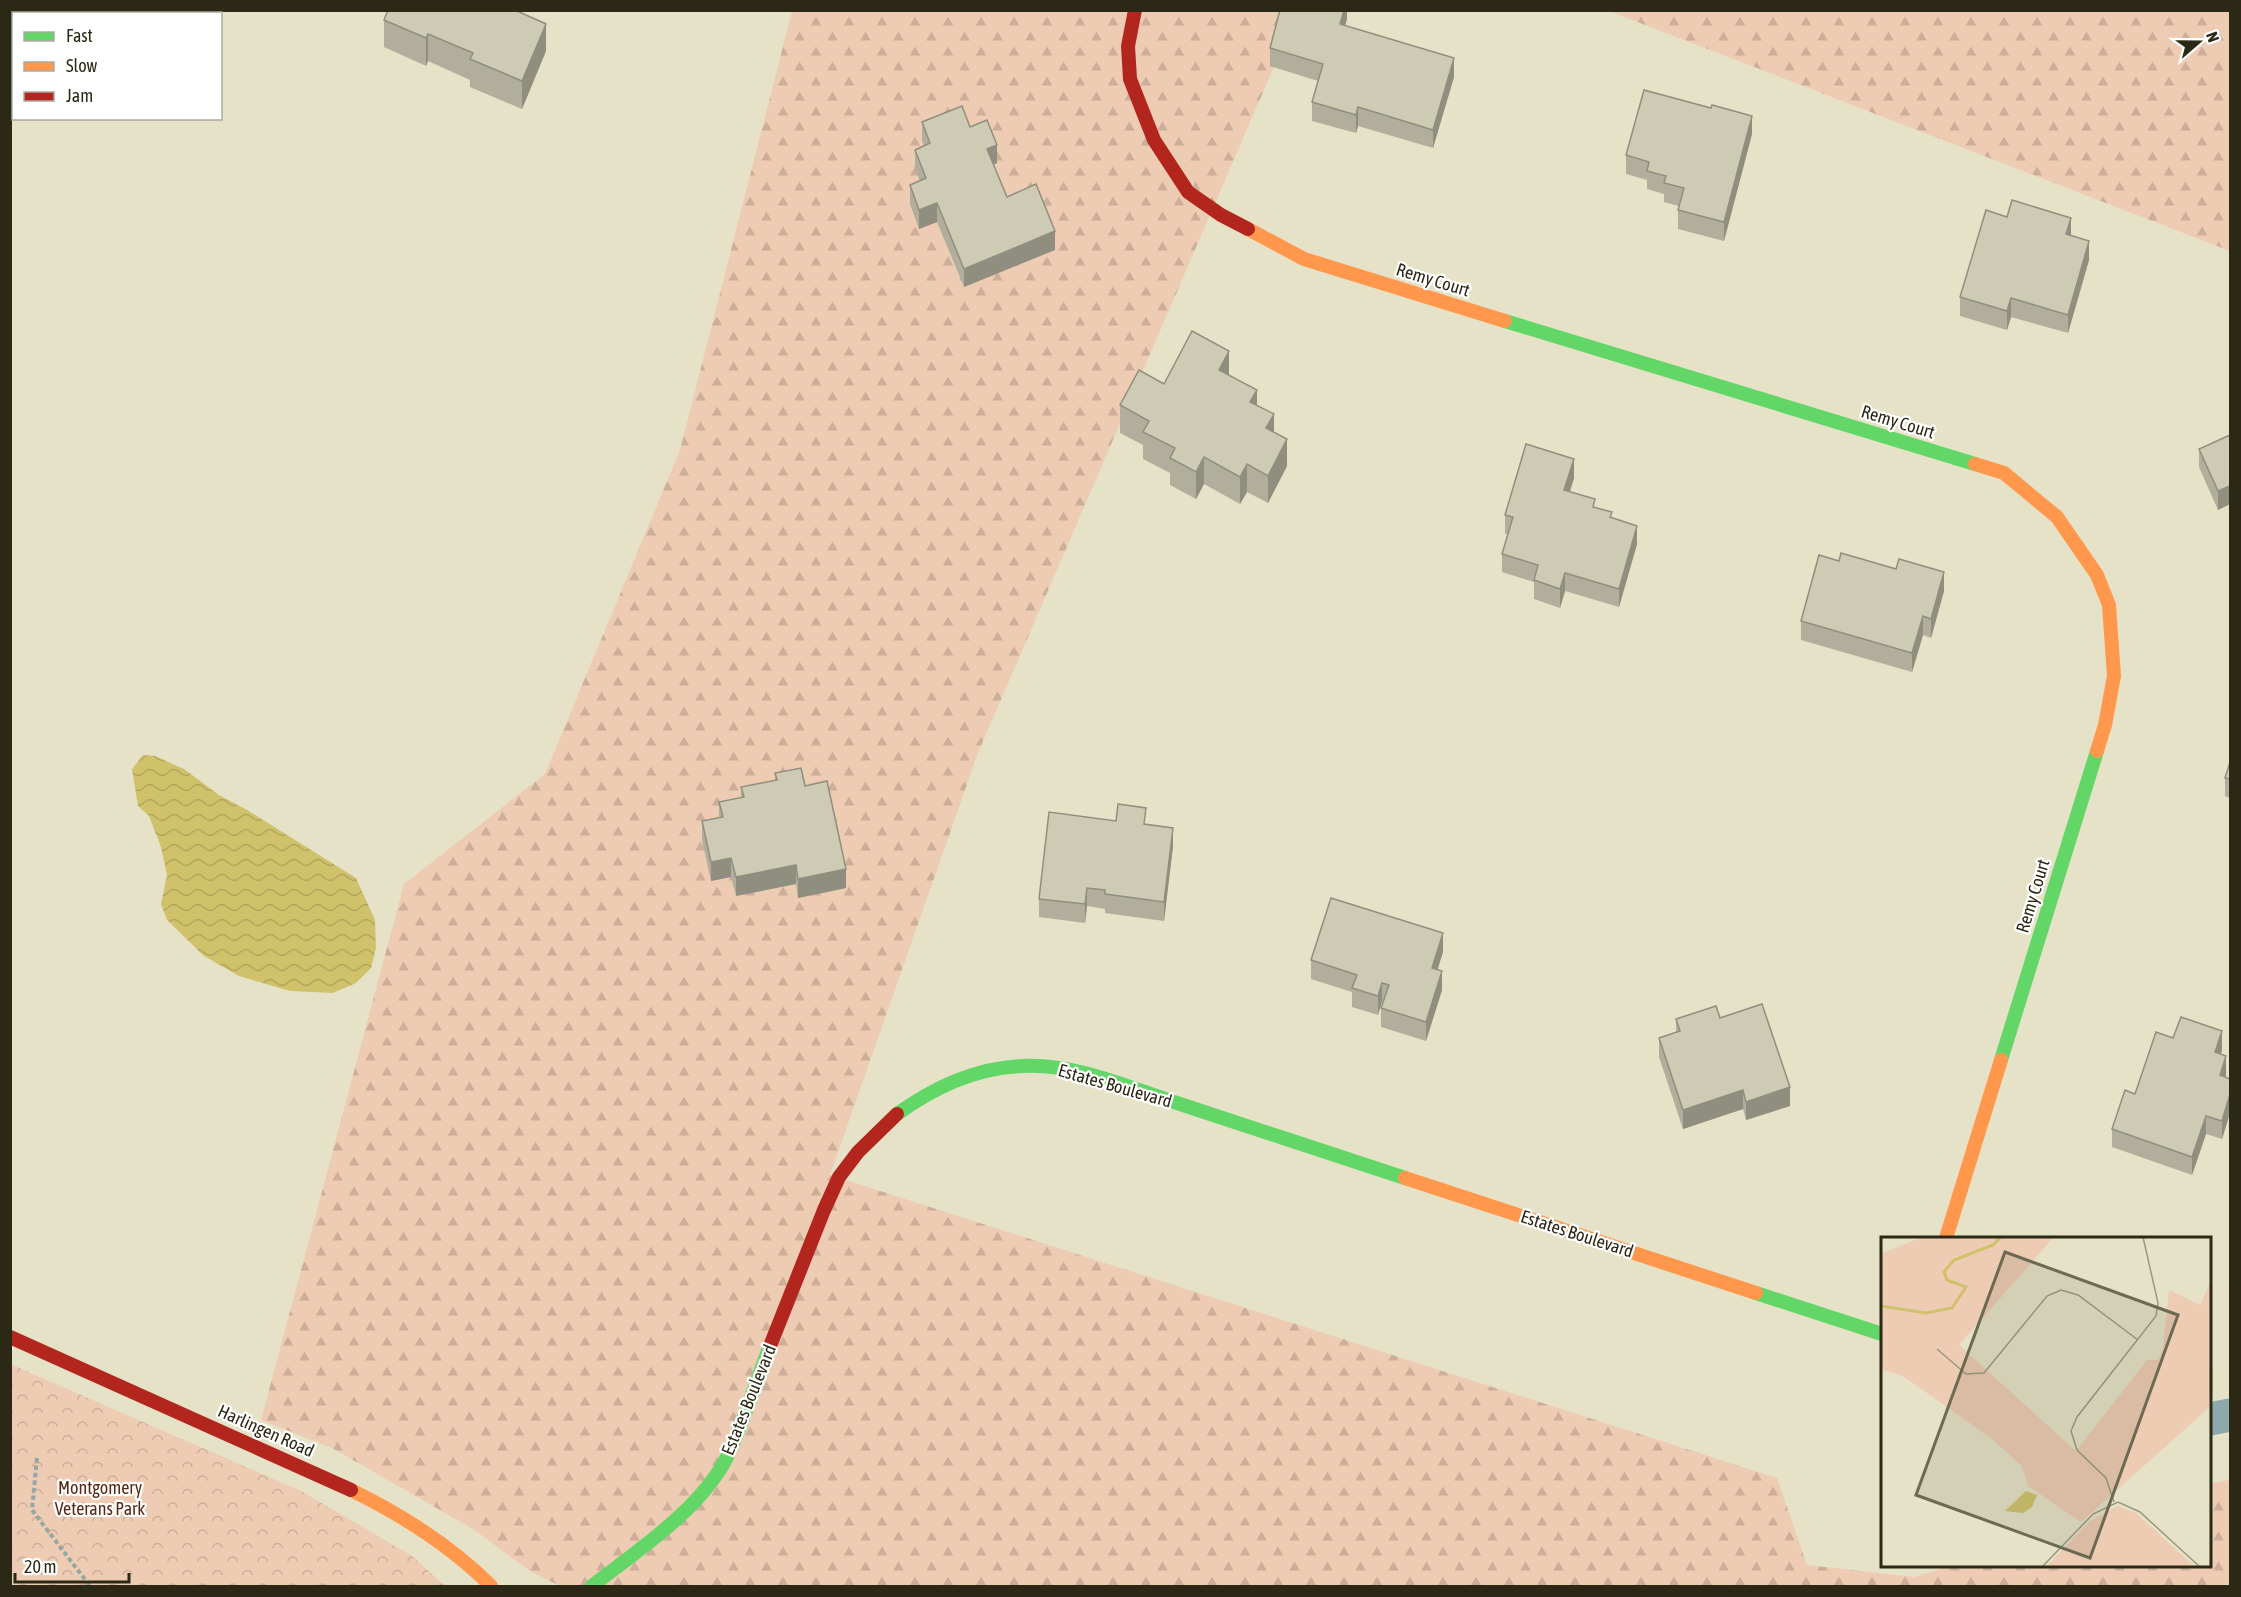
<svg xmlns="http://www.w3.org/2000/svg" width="2241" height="1597" viewBox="0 0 2241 1597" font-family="'Asap Condensed',sans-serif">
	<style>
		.forest { fill: url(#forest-firs) }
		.park { fill: url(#park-crowns) }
		.water { fill: url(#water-waves) }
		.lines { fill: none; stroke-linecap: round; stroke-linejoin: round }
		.path { stroke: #96a6a3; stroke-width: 4; stroke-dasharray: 4.5 3; stroke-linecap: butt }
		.street { stroke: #8ca9ae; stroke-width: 33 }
		.fast { stroke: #63d668; stroke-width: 14 }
		.slow { stroke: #ff974d; stroke-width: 14 }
		.jam { stroke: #b3261e; stroke-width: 14 }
		.wall { fill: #b1af9c }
		.shaded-wall { fill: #908e7f }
		.building { fill: #cecbb5; stroke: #908e7f; stroke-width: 1.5 }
		.labels { text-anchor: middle; stroke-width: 4.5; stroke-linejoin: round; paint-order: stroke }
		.street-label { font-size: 18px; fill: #2b2915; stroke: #fff }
		.park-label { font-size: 18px; fill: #582814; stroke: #fff }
		.inset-river { fill: none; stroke: #cfc26b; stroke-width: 3 }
		.inset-road { fill: none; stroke: #9b9880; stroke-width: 1.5 }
		.view { fill: #6c6a53; fill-opacity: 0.15; stroke: #6c6a53; stroke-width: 3 }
		.inset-edge { fill: none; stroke: #2b2915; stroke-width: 3 }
	</style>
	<defs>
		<pattern id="forest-firs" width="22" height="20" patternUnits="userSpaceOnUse" patternTransform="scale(1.5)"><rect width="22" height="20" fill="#eecbb3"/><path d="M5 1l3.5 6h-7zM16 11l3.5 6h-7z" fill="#ccae99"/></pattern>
		<pattern id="park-crowns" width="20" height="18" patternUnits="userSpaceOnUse" patternTransform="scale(1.5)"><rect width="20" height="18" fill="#eecbb3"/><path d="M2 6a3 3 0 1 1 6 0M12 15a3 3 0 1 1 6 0" fill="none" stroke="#ccae99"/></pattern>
		<pattern id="water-waves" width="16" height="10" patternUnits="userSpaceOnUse" patternTransform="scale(1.5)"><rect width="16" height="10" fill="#cfc26b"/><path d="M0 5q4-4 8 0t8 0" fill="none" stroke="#b2a75c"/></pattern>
	</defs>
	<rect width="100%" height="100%" fill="#e6e2c7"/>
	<g class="forest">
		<polygon points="792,11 1298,11 978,753 830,1175 1777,1478 1807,1565 1915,1577 1949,1566 2210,1566 2210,1483 2230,1480 2230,1586 560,1586 530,1571 473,1529 332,1448 261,1420 404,884 545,774 680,450"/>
		<polygon points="1609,11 2230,11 2230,251"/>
	</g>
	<polygon class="park" points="10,1364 301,1491 412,1556 445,1586 11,1586"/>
	<polygon class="water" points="143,755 155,756 184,769 219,795 247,810 356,878 375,920 376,948 371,968 356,983 333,993 290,991 239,976 204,956 167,920 161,904 167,875 161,847 149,816 138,806 132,769"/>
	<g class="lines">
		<polyline class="path" points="37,1458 32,1510 90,1586"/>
		<polyline class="street" points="2210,1419 2230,1415"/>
		<g class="fast">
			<polyline points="1505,321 1975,464"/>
			<polyline points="2001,1060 2097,751"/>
			<path d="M897,1114C935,1087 975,1068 1022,1066C1076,1063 1130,1088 1180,1104C1255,1129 1330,1153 1405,1178"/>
			<polyline points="1756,1293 1882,1334"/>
			<path d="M592,1586C637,1551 701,1509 727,1457C744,1421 756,1382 770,1346"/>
		</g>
		<g class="slow">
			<polyline points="1248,229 1304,259 1505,321"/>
			<polyline points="1975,464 2004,473 2057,517 2097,575 2109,605 2114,676 2105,725 2097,751"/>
			<polyline points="1405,1178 1756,1293"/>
			<polyline points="1946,1238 2001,1060"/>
			<path d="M351,1490C400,1514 452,1547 491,1586"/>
		</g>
		<g class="jam">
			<polyline points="1135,10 1128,46 1130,79 1154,140 1188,192 1221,215 1248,229"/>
			<polyline points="10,1337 351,1490"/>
			<polyline points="770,1346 824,1210 839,1177 858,1152 897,1114"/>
		</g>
	</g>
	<g class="wall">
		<polygon points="1347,10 1347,19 1345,26 1454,77 1433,148 1358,126 1356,133 1312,121 1312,102 1318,81 1270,66 1270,48"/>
		<polygon points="384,20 546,51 522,109 470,87 470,80 428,61 426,66 384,47"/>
		<polygon points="922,122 970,127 997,163 993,165 1007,197 1055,250 964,287 937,222 919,229 910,204 910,185 920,181 915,169 915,150 924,146 922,141"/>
		<polygon points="1752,134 1724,241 1678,229 1678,210 1679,206 1664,202 1664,194 1647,189 1647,180 1626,174 1626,155"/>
		<polygon points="2071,236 2089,260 2068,333 2011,317 2007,330 1960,316 1960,297"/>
		<polygon points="1229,375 1257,405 1274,432 1287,466 1268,503 1247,492 1240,504 1204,484 1196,499 1170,485 1170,473 1143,459 1143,445 1120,433 1120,405 1164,384"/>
		<polygon points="2230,435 2230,504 2218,510 2199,467 2199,449"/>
		<polygon points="1574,478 1570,492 1612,518 1637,544 1619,607 1565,591 1560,608 1534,599 1534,582 1502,572 1502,554 1508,534 1505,534 1505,515"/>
		<polygon points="1839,561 1944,591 1931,638 1923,635 1912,672 1801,640 1801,621"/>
		<polygon points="2230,762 2230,798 2225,796 2225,778"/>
		<polygon points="775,773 805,786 846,888 798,898 796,884 736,896 731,877 711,881 702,840 702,821 719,817 719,802 741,798 741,787 775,780"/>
		<polygon points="1146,825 1173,846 1164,921 1105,913 1105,909 1087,906 1085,923 1039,917 1039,899"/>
		<polygon points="1443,952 1437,970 1442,990 1426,1041 1381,1027 1381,1008 1384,1002 1382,1001 1378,1015 1352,1007 1352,992 1311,979 1311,960"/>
		<polygon points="1720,1018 1790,1106 1746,1120 1743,1109 1683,1129 1659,1057 1659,1038 1676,1033 1676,1019"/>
		<polygon points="2173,1038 2222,1050 2221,1054 2226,1075 2226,1077 2230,1079 2230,1113 2222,1139 2206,1134 2192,1175 2112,1147 2112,1129"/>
	</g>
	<g class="shaded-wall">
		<polygon points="1344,10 1347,10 1347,19 1340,43 1340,24"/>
		<polygon points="546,24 546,51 522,109 522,81"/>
		<polygon points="428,34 428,61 426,66 426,38"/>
		<polygon points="1454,58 1454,77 1433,148 1433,130"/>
		<polygon points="1358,107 1358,126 1356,133 1356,115"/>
		<polygon points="1752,116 1752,134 1724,241 1724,222"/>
		<polygon points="997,145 997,163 987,167 987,149"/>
		<polygon points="937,203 937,222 919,229 919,210"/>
		<polygon points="2071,218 2071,236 2066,234"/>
		<polygon points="1055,231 1055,250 964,287 964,269"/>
		<polygon points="2089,241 2089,260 2068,333 2068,315"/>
		<polygon points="2011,298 2011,317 2007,330 2007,311"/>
		<polygon points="1229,351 1229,378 1219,370"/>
		<polygon points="1257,390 1257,417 1250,402"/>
		<polygon points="1274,414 1274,441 1266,428"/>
		<polygon points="1287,439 1287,466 1268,503 1268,476"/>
		<polygon points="1204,457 1204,484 1196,499 1196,472"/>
		<polygon points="1574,459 1574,478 1564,509 1564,490"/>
		<polygon points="1247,464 1247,492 1240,504 1240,477"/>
		<polygon points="2230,486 2230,504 2218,510 2218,491"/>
		<polygon points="1637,526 1637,544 1619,607 1619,589"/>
		<polygon points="1944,572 1944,591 1931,638 1931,619"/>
		<polygon points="1565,573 1565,591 1560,608 1560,589"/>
		<polygon points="1923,616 1923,635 1912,672 1912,653"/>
		<polygon points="1173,828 1173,846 1164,921 1164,902"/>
		<polygon points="731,858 731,877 711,881 711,862"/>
		<polygon points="796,865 796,884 736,896 736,877"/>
		<polygon points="846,869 846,888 798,898 798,879"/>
		<polygon points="1087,888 1087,906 1085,923 1085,904"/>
		<polygon points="1443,933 1443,952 1432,987 1432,968"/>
		<polygon points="1442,971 1442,990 1426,1041 1426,1022"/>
		<polygon points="1382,983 1382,1001 1378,1015 1378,996"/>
		<polygon points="2222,1031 2222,1050 2215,1071 2215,1052"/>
		<polygon points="2226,1056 2226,1075 2220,1094 2220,1075"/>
		<polygon points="1790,1087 1790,1106 1746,1120 1746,1102"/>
		<polygon points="1743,1090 1743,1109 1683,1129 1683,1110"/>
		<polygon points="2230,1094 2230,1113 2222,1139 2222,1121"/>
		<polygon points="2206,1116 2206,1134 2192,1175 2192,1157"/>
	</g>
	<g class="building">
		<polygon points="388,10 515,10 546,24 522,81 470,59 473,53 428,34 426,38 384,20"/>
		<polygon points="1280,10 1344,10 1340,24 1454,58 1433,130 1358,107 1356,115 1312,102 1323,64 1270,48"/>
		<polygon points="1644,90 1711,108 1712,105 1752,116 1724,222 1678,210 1684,188 1664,183 1666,176 1647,171 1649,162 1626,155"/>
		<polygon points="962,106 970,127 987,120 997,145 987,149 1007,197 1036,184 1055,231 964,269 937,203 919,210 910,185 926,178 915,150 930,143 922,122"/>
		<polygon points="2012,200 2071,218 2066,234 2089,241 2068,315 2011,298 2007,311 1960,297 1986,210 2007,217"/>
		<polygon points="1192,331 1229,351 1219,370 1257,390 1250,402 1274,414 1266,428 1287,439 1268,476 1247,464 1240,477 1204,457 1196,472 1170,458 1175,448 1143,432 1149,421 1120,405 1139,370 1164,384"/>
		<polygon points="2230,435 2230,486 2218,491 2199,449"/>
		<polygon points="1526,444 1574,459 1564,490 1595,499 1593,507 1612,512 1610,517 1637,526 1619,589 1565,573 1560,589 1534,580 1538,565 1502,554 1513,517 1505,515"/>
		<polygon points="1841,553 1896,569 1899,559 1944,572 1931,619 1923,616 1912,653 1801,621 1819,555 1839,561"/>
		<polygon points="2230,762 2230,779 2225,778"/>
		<polygon points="801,768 805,786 827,781 846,869 798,879 796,865 736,877 731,858 711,862 702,821 723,817 719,802 744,797 741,787 777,780 775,773"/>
		<polygon points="1118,804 1146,808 1144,824 1173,828 1164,902 1105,894 1105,890 1087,888 1085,904 1039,899 1049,812 1116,821"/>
		<polygon points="1331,898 1443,933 1432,968 1442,971 1426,1022 1381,1008 1389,985 1382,983 1378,996 1352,988 1357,975 1311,960"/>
		<polygon points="1762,1004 1790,1087 1746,1102 1743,1090 1683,1110 1659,1038 1680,1031 1676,1019 1716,1006 1720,1018"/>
		<polygon points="2181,1017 2222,1031 2215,1052 2226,1056 2220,1075 2230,1079 2230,1094 2222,1121 2206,1116 2192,1157 2112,1129 2125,1090 2135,1094 2156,1032 2173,1038"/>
	</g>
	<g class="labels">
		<g class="street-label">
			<text transform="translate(1433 280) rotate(17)" y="6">Remy Court</text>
			<text transform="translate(1898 422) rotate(17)" y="6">Remy Court</text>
			<text transform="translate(2033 896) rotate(-73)" y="6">Remy Court</text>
			<text transform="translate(1115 1086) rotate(16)" y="6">Estates Boulevard</text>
			<text transform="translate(1577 1234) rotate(18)" y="6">Estates Boulevard</text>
			<text transform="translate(749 1400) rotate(-68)" y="6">Estates Boulevard</text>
			<text transform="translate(266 1431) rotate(24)" y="6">Harlingen Road</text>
		</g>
		<g class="park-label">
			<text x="100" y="1494">Montgomery<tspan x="100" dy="21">Veterans Park</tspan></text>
		</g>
	</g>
	<g transform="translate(1881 1237)">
		<rect width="330" height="330" fill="#e6e2c7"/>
		<path d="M41,0H173L78,108L195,214L266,123H277L282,112L288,53L319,68L330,44V169L200,285L147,249L141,229L111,202L22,139L0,132V17Z" fill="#eecbb3"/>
		<path d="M237,269L255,276L314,330H165L209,284Z" fill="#eecbb3"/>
		<path d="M145,254L156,258L151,270L142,276L124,274Z" fill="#cfc26b"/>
		<path class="inset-river" d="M0,69L45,76L71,71L85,50L66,43L63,35L73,23L112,8L120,0M330,131V156"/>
		<path class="inset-road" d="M56,112L85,137L103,136L166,59L180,53L197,58L257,103M233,265L225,241L196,213L190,194L196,180L275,79L277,66L262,0M161,330L212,277L237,265L259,275L319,330"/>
		<path class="view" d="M124,15L297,78L209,321L35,258Z"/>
		<rect width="330" height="330" class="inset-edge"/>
	</g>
	<rect width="2241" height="1597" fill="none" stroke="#2b2915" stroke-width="24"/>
	<rect x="12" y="12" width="210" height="108" fill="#ffffff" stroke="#aaa9a1" stroke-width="1.5"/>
	<rect x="24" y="32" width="30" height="9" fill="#63d668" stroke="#aaa9a1" stroke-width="1.5"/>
	<text x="66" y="42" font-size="18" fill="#2b2915">Fast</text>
	<rect x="24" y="62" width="30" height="9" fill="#ff974d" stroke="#aaa9a1" stroke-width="1.5"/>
	<text x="66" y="72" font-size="18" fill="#2b2915">Slow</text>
	<rect x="24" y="92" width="30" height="9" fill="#b3261e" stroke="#aaa9a1" stroke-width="1.5"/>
	<text x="66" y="102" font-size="18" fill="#2b2915">Jam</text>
	<g transform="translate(2199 42) rotate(70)" stroke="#ffffff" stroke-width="4.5" paint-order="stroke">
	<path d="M0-4.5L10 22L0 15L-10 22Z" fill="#2b2915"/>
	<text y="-9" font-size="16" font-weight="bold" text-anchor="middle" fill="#2b2915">N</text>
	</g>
	<path d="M15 1573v9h114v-9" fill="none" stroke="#2b2915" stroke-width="3"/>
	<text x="24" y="1573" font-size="18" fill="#2b2915" stroke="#ffffff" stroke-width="4.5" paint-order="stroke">20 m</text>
</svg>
